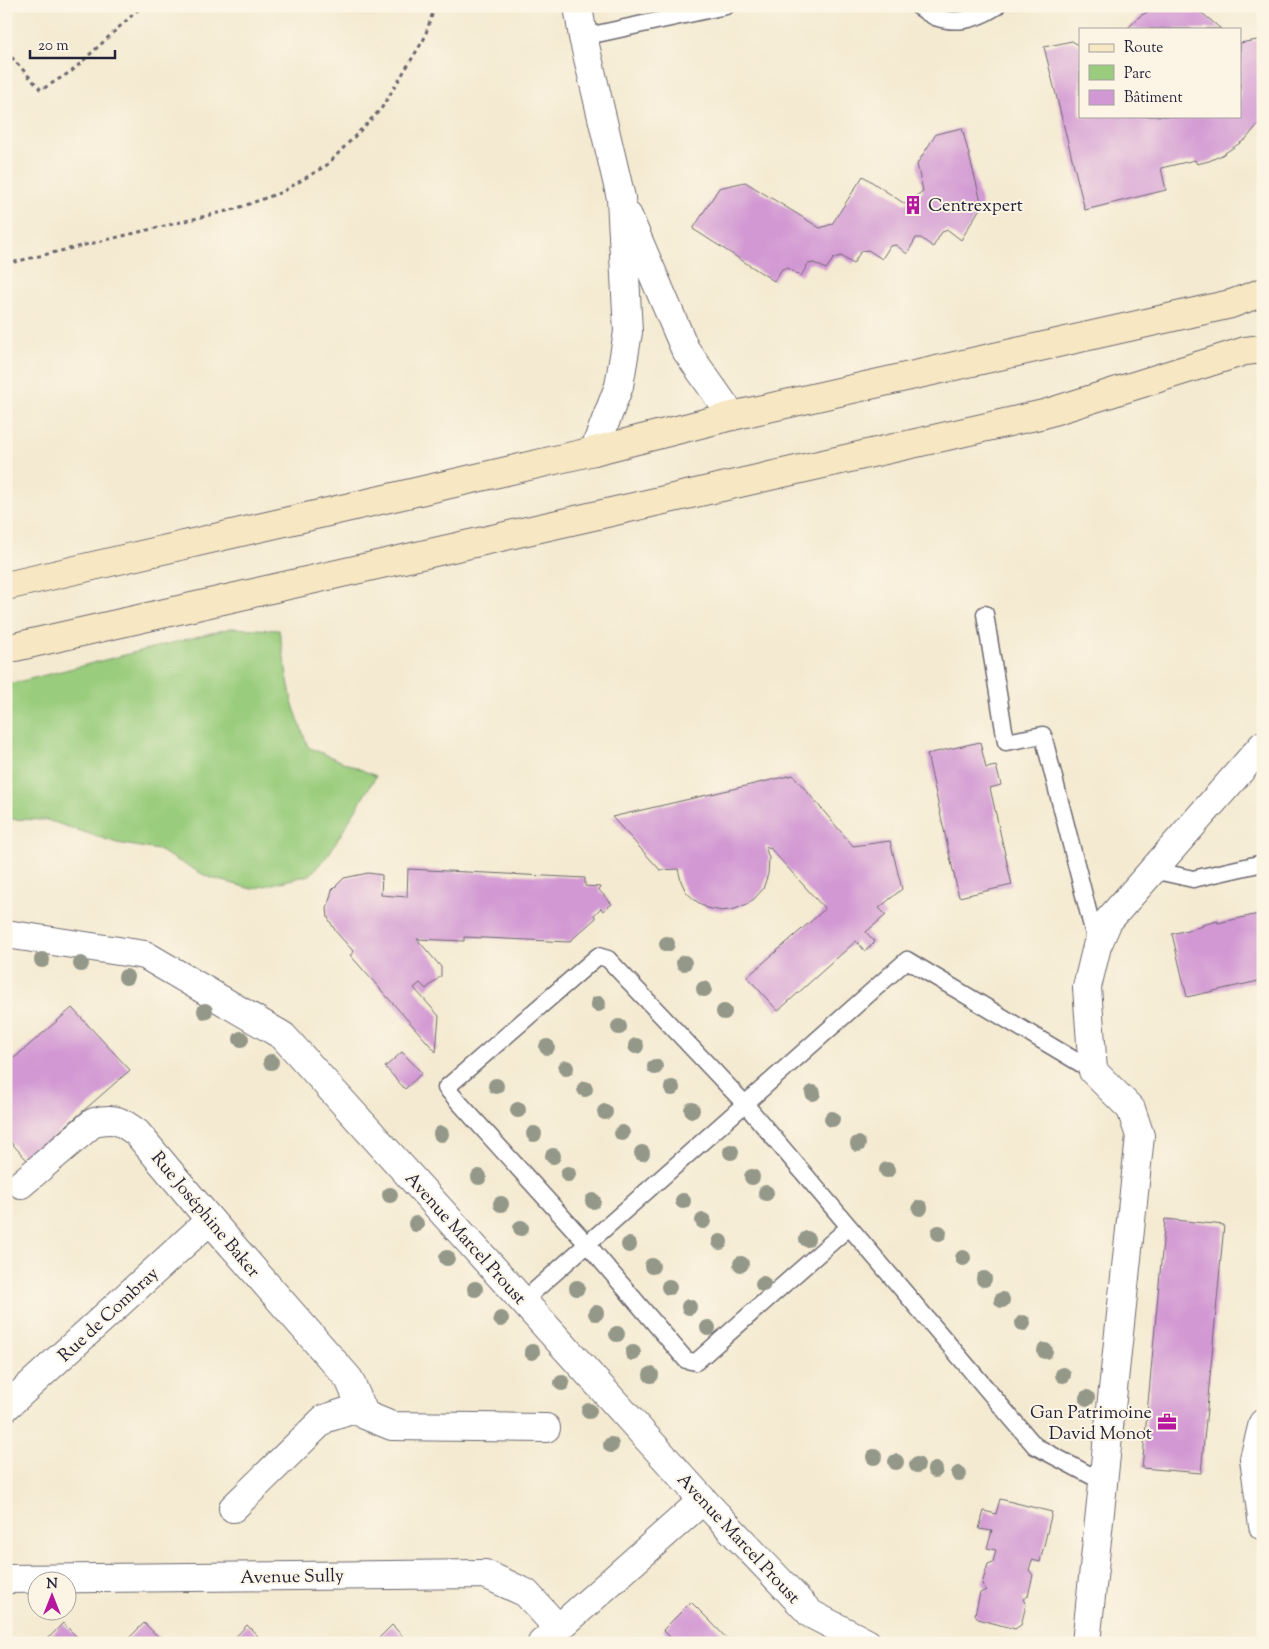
<svg xmlns="http://www.w3.org/2000/svg" width="1269" height="1649" viewBox="0 0 1269 1649" font-family="'Sorts Mill Goudy',serif">
	<style>
		.green { fill: #99cc7c; stroke: #5e775c }
		.building { fill: #d298d3 }
		.lines { fill: none; stroke-linecap: round; stroke-linejoin: round }
		.service-casing { stroke: #6c6870; stroke-width: 19 }
		.minor-casing { stroke: #6c6870; stroke-width: 30 }
		.tertiary-casing { stroke: #6c6870; stroke-width: 30 }
		.secondary-casing { stroke: #6c6870; stroke-width: 30 }
		.path { stroke: #6c6870; stroke-width: 3; stroke-dasharray: 4 4; stroke-linecap: butt }
		.service { stroke: #fff; stroke-width: 16 }
		.minor { stroke: #fff; stroke-width: 28 }
		.tertiary { stroke: #fff; stroke-width: 28 }
		.secondary { stroke: #f7e8c3; stroke-width: 28 }
		.tree { fill: #949889 }
		.labels { text-anchor: middle; stroke-width: 4; stroke-linejoin: round; paint-order: stroke }
		.poi-label { font-size: 18px; fill: #22223b; stroke: #fcf5e5; text-anchor: start }
		.street-label { font-size: 18px; fill: #22223b; stroke: #fcf5e5 }
	</style>
	<rect width="100%" height="100%" fill="#fcf5e5"/>
	<filter id="ink" filterUnits="userSpaceOnUse"><feTurbulence type="fractalNoise" baseFrequency=".02" numOctaves="2"/><feDisplacementMap in="SourceGraphic" scale="10" xChannelSelector="R" yChannelSelector="G"/><feConvolveMatrix kernelMatrix="1 2 1 2 8 2 1 2 1" color-interpolation-filters="sRGB"/></filter>
	<filter id="wash" filterUnits="userSpaceOnUse"><feTurbulence type="fractalNoise" baseFrequency=".0096" numOctaves="4" result="noise"/><feDisplacementMap in="SourceGraphic" scale="20" xChannelSelector="R" yChannelSelector="G"/><feGaussianBlur stdDeviation="1.12" result="paint"/><feColorMatrix in="noise" values="0 0 0 0 0 0 0 0 0 0 0 0 0 0 0 0 0 1.4 0 .05"/><feComposite in="paint" operator="in"/></filter>
	<g filter="url(#wash)">
		<rect width="100%" height="100%" fill="#f4ead1"/>
		<polygon class="green" points="231,628 279,630 292,702 308,747 376,776 329,854 310,875 252,889 208,877 158,850 117,843 47,820 6,819 6,685"/>
		<g id="blocks">
			<g class="building">
				<polygon points="1183,6 1202,13 1221,29 1127,29 1140,16 1151,10 1163,7"/>
				<polygon points="1263,39 1263,118 1246,139 1222,155 1209,161 1197,164 1195,160 1161,168 1166,190 1085,210 1044,47 1072,41 1080,46 1080,116 1240,116 1240,43"/>
				<polygon points="962,128 982,205 961,240 948,230 942,232 933,247 921,238 916,238 907,254 896,245 890,246 882,259 868,250 861,251 853,264 841,256 834,258 826,269 814,263 808,264 801,276 788,268 782,269 774,281 693,229 719,188 745,182 820,228 832,224 863,176 905,204 923,191 917,164 936,134"/>
				<polygon points="980,742 986,768 996,766 1001,785 990,788 1012,885 959,897 927,754"/>
				<polygon points="793,775 853,846 890,841 902,889 879,908 886,915 866,932 875,942 865,951 856,941 778,1011 747,977 825,909 770,848 765,846 769,858 768,874 763,889 754,899 747,904 735,909 722,911 707,908 696,901 686,892 681,881 678,869 660,870 612,817"/>
				<polygon points="408,869 585,878 585,886 600,887 599,890 612,904 603,911 601,908 594,915 596,918 569,942 464,937 464,941 417,939 441,967 441,976 426,989 420,983 414,988 439,1016 436,1052 350,955 354,952 336,932 328,918 327,909 332,890 344,878 368,873 382,875 381,895 407,897"/>
				<polygon points="1263,913 1263,980 1187,997 1172,934 1203,926 1202,925 1218,921 1218,923"/>
				<polygon points="72,1008 130,1070 27,1160 6,1137 6,1065"/>
				<polygon points="402,1052 422,1073 405,1089 385,1067"/>
				<polygon points="1165,1219 1224,1225 1201,1473 1142,1468"/>
				<polygon points="1000,1499 1052,1512 1040,1562 1032,1560 1029,1570 1033,1575 1028,1596 1023,1599 1026,1605 1021,1625 1015,1629 978,1619 975,1614 980,1593 986,1590 982,1584 988,1564 993,1562 996,1550 987,1548 992,1531 979,1529 984,1511 996,1514"/>
				<polygon points="691,1602 711,1622 731,1643 676,1643 663,1630"/>
				<polygon points="63,1623 83,1643 44,1643"/>
				<polygon points="144,1623 165,1643 124,1643"/>
				<polygon points="247,1625 265,1643 230,1643"/>
				<polygon points="392,1625 409,1643 374,1643"/>
			</g>
		</g>
	</g>
	<g filter="url(#ink)">
		<use href="#blocks" fill-opacity="0" stroke="#6c6870" stroke-width="1"/>
		<g class="lines">
			<g class="service-casing">
				<g id="service">
					<path d="M918,6C923,10 929,14 935,17C957,25 979,18 997,6"/>
					<polyline points="583,37 726,6"/>
					<polyline points="985,614 1006,742 1043,735 1097,946"/>
					<polyline points="1153,870 1193,879 1263,863"/>
					<polyline points="849,1227 696,1362 686,1360 587,1244 446,1088 598,956 608,959 745,1104 1035,1446 1103,1482"/>
					<polyline points="523,1301 907,960 1093,1071"/>
				</g>
			</g>
			<g class="minor-casing">
				<g id="minor">
					<polyline points="6,934 145,955 283,1036 703,1500 811,1614 867,1643"/>
					<path d="M21,1184L94,1122C115,1117 121,1121 137,1133L210,1220L349,1379L365,1415L392,1426L546,1428"/>
					<polyline points="6,1407 210,1220"/>
					<polyline points="1263,1423 1254,1459 1263,1526"/>
					<polyline points="233,1508 324,1419 361,1407"/>
					<polyline points="6,1579 485,1574 526,1593 558,1628"/>
					<polyline points="542,1643 703,1500"/>
					<polyline points="1086,1643 1140,1136 1131,1109 1093,1071 1087,987 1097,946 1108,921 1263,745"/>
				</g>
			</g>
			<g class="tertiary-casing">
				<g id="tertiary">
					<polyline points="578,6 583,37 621,198 628,332 619,386 594,451"/>
					<polyline points="628,216 685,349 732,416"/>
				</g>
			</g>
			<g class="secondary-casing">
				<g id="secondary">
					<polyline points="6,586 594,451 732,416 1231,304 1263,292"/>
					<polyline points="6,649 1044,414 1245,351 1263,349"/>
				</g>
			</g>
			<g class="path">
				<polyline points="6,51 41,90 72,71 142,6"/>
				<polyline points="6,264 235,209 282,192 327,165 381,109 424,39 435,6"/>
			</g>
			<use href="#service" class="service"/>
			<use href="#minor" class="minor"/>
			<use href="#tertiary" class="tertiary"/>
			<use href="#secondary" class="secondary"/>
		</g>
		<g class="tree">
			<circle cx="667" cy="944" r="8"/>
			<circle cx="42" cy="960" r="8"/>
			<circle cx="684" cy="963" r="8"/>
			<circle cx="81" cy="964" r="8"/>
			<circle cx="126" cy="977" r="8"/>
			<circle cx="704" cy="989" r="8"/>
			<circle cx="598" cy="1004" r="8"/>
			<circle cx="205" cy="1011" r="8"/>
			<circle cx="724" cy="1012" r="8"/>
			<circle cx="619" cy="1027" r="8"/>
			<circle cx="241" cy="1039" r="8"/>
			<circle cx="636" cy="1046" r="8"/>
			<circle cx="547" cy="1047" r="8"/>
			<circle cx="271" cy="1062" r="8"/>
			<circle cx="655" cy="1067" r="8"/>
			<circle cx="566" cy="1068" r="8"/>
			<circle cx="496" cy="1086" r="8"/>
			<circle cx="672" cy="1088" r="8"/>
			<circle cx="585" cy="1089" r="8"/>
			<circle cx="813" cy="1093" r="8"/>
			<circle cx="518" cy="1110" r="8"/>
			<circle cx="692" cy="1110" r="8"/>
			<circle cx="605" cy="1112" r="8"/>
			<circle cx="832" cy="1119" r="8"/>
			<circle cx="622" cy="1133" r="8"/>
			<circle cx="441" cy="1134" r="8"/>
			<circle cx="534" cy="1134" r="8"/>
			<circle cx="858" cy="1144" r="8"/>
			<circle cx="731" cy="1152" r="8"/>
			<circle cx="642" cy="1153" r="8"/>
			<circle cx="553" cy="1156" r="8"/>
			<circle cx="887" cy="1170" r="8"/>
			<circle cx="568" cy="1174" r="8"/>
			<circle cx="479" cy="1177" r="8"/>
			<circle cx="752" cy="1177" r="8"/>
			<circle cx="766" cy="1193" r="8"/>
			<circle cx="390" cy="1195" r="8"/>
			<circle cx="593" cy="1201" r="8"/>
			<circle cx="683" cy="1201" r="8"/>
			<circle cx="501" cy="1204" r="8"/>
			<circle cx="920" cy="1208" r="8"/>
			<circle cx="703" cy="1221" r="8"/>
			<circle cx="416" cy="1224" r="8"/>
			<circle cx="521" cy="1228" r="8"/>
			<circle cx="939" cy="1233" r="8"/>
			<circle cx="807" cy="1239" r="8"/>
			<circle cx="720" cy="1242" r="8"/>
			<circle cx="629" cy="1245" r="8"/>
			<circle cx="447" cy="1258" r="8"/>
			<circle cx="963" cy="1258" r="8"/>
			<circle cx="741" cy="1264" r="8"/>
			<circle cx="652" cy="1266" r="8"/>
			<circle cx="984" cy="1279" r="8"/>
			<circle cx="763" cy="1284" r="8"/>
			<circle cx="669" cy="1287" r="8"/>
			<circle cx="577" cy="1288" r="8"/>
			<circle cx="475" cy="1289" r="8"/>
			<circle cx="1002" cy="1300" r="8"/>
			<circle cx="689" cy="1307" r="8"/>
			<circle cx="596" cy="1313" r="8"/>
			<circle cx="501" cy="1319" r="8"/>
			<circle cx="1023" cy="1323" r="8"/>
			<circle cx="708" cy="1328" r="8"/>
			<circle cx="617" cy="1334" r="8"/>
			<circle cx="1045" cy="1351" r="8"/>
			<circle cx="532" cy="1352" r="8"/>
			<circle cx="633" cy="1353" r="8"/>
			<circle cx="651" cy="1375" r="8"/>
			<circle cx="1063" cy="1375" r="8"/>
			<circle cx="562" cy="1383" r="8"/>
			<circle cx="1087" cy="1398" r="8"/>
			<circle cx="589" cy="1411" r="8"/>
			<circle cx="611" cy="1445" r="8"/>
			<circle cx="874" cy="1457" r="8"/>
			<circle cx="896" cy="1462" r="8"/>
			<circle cx="917" cy="1465" r="8"/>
			<circle cx="935" cy="1470" r="8"/>
			<circle cx="959" cy="1474" r="8"/>
		</g>
	</g>
	<defs>
		<g id="building-bare" transform="scale(1.5)"><path d="M-4-6H4V6H1V3H-1V6H-4ZM-2.5-4.3h1.7v1.8h-1.7ZM.8-4.3h1.7v1.8H.8ZM-2.5-1h1.7V.8h-1.7ZM.8-1h1.7V.8H.8Z" fill="#b5179e" stroke="#fcf5e5" stroke-width="2.5" paint-order="stroke"/></g>
		<g id="office-bare" transform="scale(1.5)"><path d="M-6-3h4V-5.5h4V-3h4V5H-6ZM-1-4.5V-3h2v-1.5ZM-6 0V1H6V0Z" fill="#b5179e" stroke="#fcf5e5" stroke-width="2.5" paint-order="stroke"/></g>
	</defs>
	<g fill-rule="evenodd">
		<use href="#building-bare" x="913" y="205"/>
		<use href="#office-bare" x="1167" y="1422"/>
	</g>
	<g class="labels">
		<g class="poi-label">
			<text x="928" y="211">Centrexpert</text>
			<text x="1152" y="1418" text-anchor="end">Gan Patrimoine<tspan x="1152" dy="21">David Monot</tspan></text>
		</g>
		<g class="street-label">
			<text transform="translate(206 1214) rotate(50)" y="6">Rue Joséphine Baker</text>
			<text transform="translate(466 1238) rotate(48)" y="6">Avenue Marcel Proust</text>
			<text transform="translate(108 1314) rotate(-43)" y="6">Rue de Combray</text>
			<text transform="translate(739 1538) rotate(47)" y="6">Avenue Marcel Proust</text>
			<text transform="translate(292 1576) rotate(-1)" y="6">Avenue Sully</text>
		</g>
	</g>
	<rect width="1269" height="1649" fill="none" stroke="#fcf5e5" stroke-width="25"/>
	<rect x="1079" y="28" width="162" height="90" fill="#fcf5e5" stroke="#a5a1a1"/>
	<rect x="1089" y="44" width="25" height="8" fill="#f7e8c3" stroke="#a5a1a1"/>
	<text x="1124" y="52" font-size="15" fill="#22223b">Route</text>
	<rect x="1089" y="65" width="25" height="15" fill="#99cc7c" stroke="#a5a1a1"/>
	<text x="1124" y="78" font-size="15" fill="#22223b">Parc</text>
	<rect x="1089" y="90" width="25" height="15" fill="#d298d3" stroke="#a5a1a1"/>
	<text x="1124" y="102" font-size="15" fill="#22223b">Bâtiment</text>
	<g transform="translate(52 1596)"><circle r="24" fill="#fcf5e5" stroke="#a5a1a1"/>
	<path d="M0-4L9 19L0 12L-9 19Z" fill="#b5179e"/>
	<text y="-8" font-size="14" font-weight="bold" text-anchor="middle" fill="#22223b">N</text>
	</g>
	<path d="M30 50v8h85v-8" fill="none" stroke="#22223b" stroke-width="2.5"/>
	<text x="38" y="50" font-size="15" fill="#22223b" stroke="#fcf5e5" stroke-width="4" paint-order="stroke">20 m</text>
</svg>
